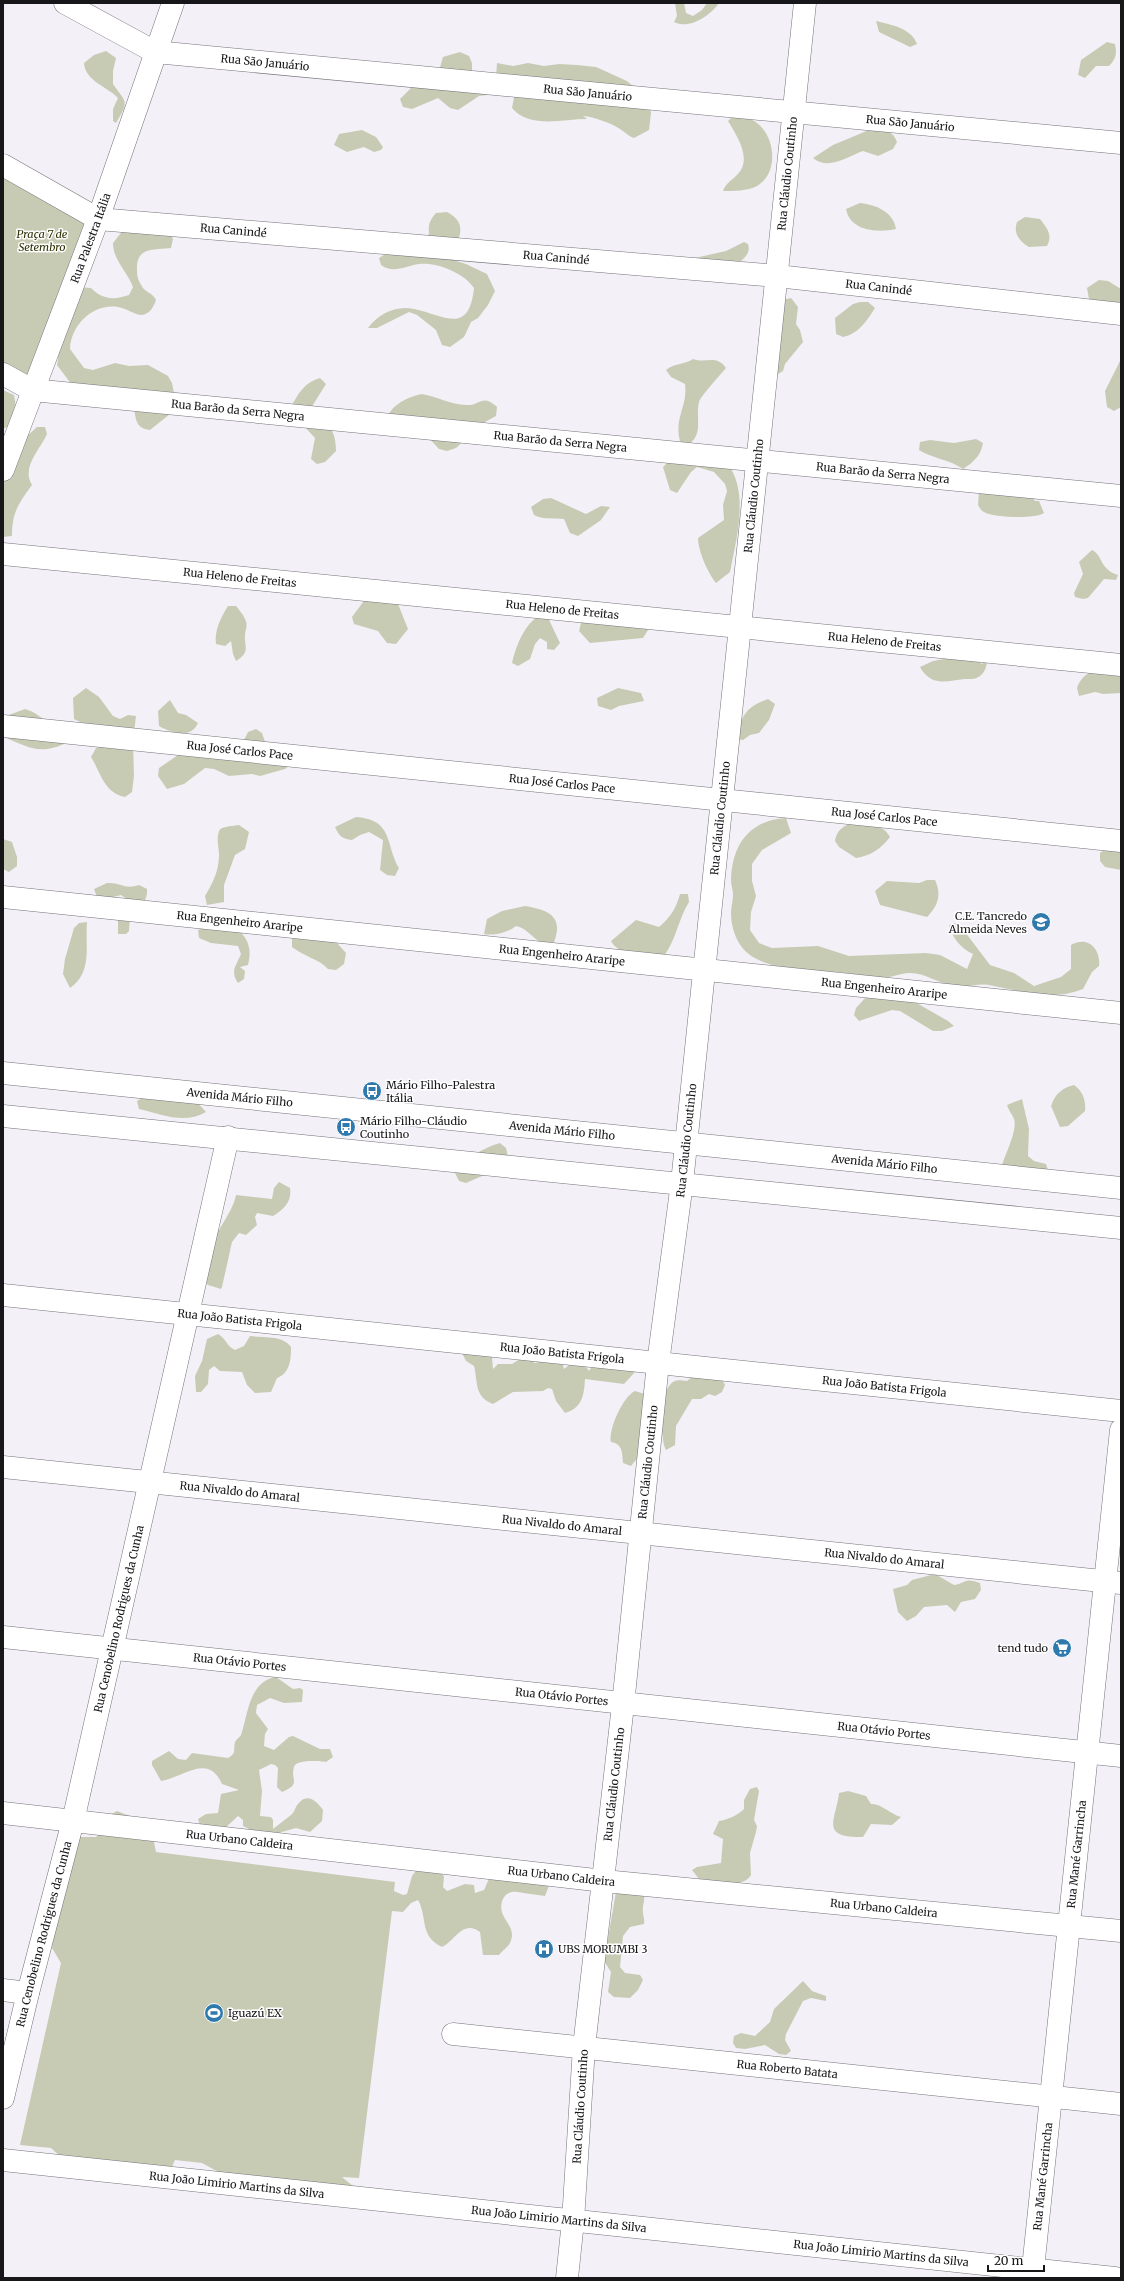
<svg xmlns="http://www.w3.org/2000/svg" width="1124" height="2281" viewBox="0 0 1124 2281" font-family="Merriweather,serif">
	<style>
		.green { fill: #c8cbb3 }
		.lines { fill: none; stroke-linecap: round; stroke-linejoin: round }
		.street-casing { stroke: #76727a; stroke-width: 23 }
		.secondary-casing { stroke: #76727a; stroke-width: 23 }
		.street { stroke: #fff; stroke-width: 22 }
		.secondary { stroke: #fff; stroke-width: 22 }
		.labels { text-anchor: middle; stroke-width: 3; stroke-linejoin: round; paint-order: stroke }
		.street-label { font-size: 11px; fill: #171619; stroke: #fff }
		.park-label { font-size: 11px; font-style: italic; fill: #2d2f03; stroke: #fff }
		.poi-label { font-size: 11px; fill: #171619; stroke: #fff; text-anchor: start }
	</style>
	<rect width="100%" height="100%" fill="#f4f0f8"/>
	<g class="green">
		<path d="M675,3H684L686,13L693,16L702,10L707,3H719C710,16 689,30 674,22L677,16Z"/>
		<path d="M876,21C892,25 911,28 917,44L910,47L879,32Z"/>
		<path d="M1107,42L1115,44C1117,54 1116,59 1109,66H1096L1085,78L1078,75L1081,60Z"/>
		<path d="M106,51L116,58L113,71V84C126,103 130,100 116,123L113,121V109L118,98C108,87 85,81 84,63L94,55Z"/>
		<polygon points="460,52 469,56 472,63 472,71 495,94 479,96 458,110 450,108 438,98 412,109 403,107 400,99 411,88 439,71 443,57"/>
		<path d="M497,63L513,66L528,63L544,66L559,64L577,65L596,67L627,81L639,91L649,104L651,113L649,130L634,138C628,136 626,133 620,129C611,123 594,117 583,116L587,119C562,119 530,129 512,108L515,92L496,78Z"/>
		<path d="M733,116C773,113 785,170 757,186C747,191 734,191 723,191C726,183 731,181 737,175C753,160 737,136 728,121Z"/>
		<polygon points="362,130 376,137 383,147 381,150 374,152 364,147 347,152 334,145 339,134"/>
		<path d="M869,130C882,130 892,128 897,142L893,149L878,156L863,151C848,156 829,171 813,158L833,145Z"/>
		<polygon points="3,174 91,221 29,385 3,369"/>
		<path d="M860,203C877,205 893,212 896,229C877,233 850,231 846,209Z"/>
		<path d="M447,212C470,224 458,240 450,259L466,264L487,274L495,291L488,305L478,318L471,322L464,337L450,347L442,345L436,330L417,315L409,312L377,328H368C378,314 396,305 414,309C444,315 469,336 474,288C464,273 437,262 419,264C406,266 393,274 381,265L379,258C394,248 417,247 429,234C428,224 430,220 436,213Z"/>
		<path d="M1025,217L1040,219C1047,228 1053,235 1047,246L1029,247C1019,241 1013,233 1017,222Z"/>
		<path d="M124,229L169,232L173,239L171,248C151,250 136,247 137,271C137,278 139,282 143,288C147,293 153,293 156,300C154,306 150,314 142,315C135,315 126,308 118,307C93,303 71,325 70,349L84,368L93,370L115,363L129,366L148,365L168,376L172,383L175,398L170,414L150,430C135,428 136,419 134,407L72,385L57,365L61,340L78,287L91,288C103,300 114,300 129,295L133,287C127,271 113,260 113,243Z"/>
		<path d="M744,242L748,244C751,254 744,259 736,264L686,260L726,251Z"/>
		<polygon points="1099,280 1108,281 1121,289 1121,312 1090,305 1087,288"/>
		<polygon points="791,298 798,307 796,324 800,330 803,342 785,364 783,371 775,376 782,300"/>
		<path d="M860,302H868L875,308C867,321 858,334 843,337L836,334L835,318L853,304Z"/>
		<path d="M693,359C706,364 716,354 726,368C721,374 700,397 699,402C695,420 705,435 686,446L680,441C674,417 688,406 685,384L671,377L666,370C674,363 684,365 693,359Z"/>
		<polygon points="1121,359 1121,407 1114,411 1107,407 1105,391"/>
		<path d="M320,378L326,384L311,408C327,423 336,428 336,451L325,462L317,464L311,459L315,438L289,410C298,395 303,383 320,378Z"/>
		<polygon points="3,390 14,395 16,407 12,426 4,428"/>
		<path d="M421,394C436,396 451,405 466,405C480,406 482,393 497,407L496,416L483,423L456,448L447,451L439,449L428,437L387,417C394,403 407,398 421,394Z"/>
		<path d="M37,427H45L47,434C40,450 21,467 32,485C18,504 12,513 12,536L3,537V458Z"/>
		<path d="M976,439L983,443C981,455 974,462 963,469C949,459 933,459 919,450L920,442L930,440L954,443Z"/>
		<path d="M668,462L731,469C748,497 736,541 730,572L716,583C708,573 698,551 698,538L724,520L723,505L727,491L725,484L714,472L697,467L691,472L677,493L670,490L663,467Z"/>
		<path d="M979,491L1033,497L1035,501H1039L1044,513C1036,519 994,518 984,512C981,511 980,508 978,505Z"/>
		<path d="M551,498L586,514L601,506L610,507L601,520L578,536L570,533L564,519C553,518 543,520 534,515L531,507L543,499Z"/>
		<path d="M1092,550C1103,555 1099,569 1118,575L1116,580L1104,579L1088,598L1083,599L1075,597L1074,593L1083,574L1079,562Z"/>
		<polygon points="366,598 396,599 408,629 396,644 387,643 378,631 354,624 352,617"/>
		<path d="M228,606H236C239,610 243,614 245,619C248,625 246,628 245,634C244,647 251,652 236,661L233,654L231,641L225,646L216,644C214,631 221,617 228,606Z"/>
		<path d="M548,613L550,622L560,643L554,650L547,649V642L540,638L535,644L530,659L518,666L512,663C516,644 528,615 548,613Z"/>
		<polygon points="587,618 644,623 648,630 643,638 590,643 579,631 581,623"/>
		<path d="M961,656L976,660L982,664L987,660C987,666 985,672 980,676C975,680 970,679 965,679C946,681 931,687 920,667L933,661Z"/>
		<path d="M1121,666V693L1103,694L1095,692L1079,696L1077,688C1084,668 1102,669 1121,666Z"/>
		<path d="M86,688L99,697L113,716L120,719L128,715L136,716L133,742L134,776L132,792L125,797C104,793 101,773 91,757L96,748L104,746L113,749L119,744C106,713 96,732 74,719L73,698Z"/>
		<polygon points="618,688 641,693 644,701 619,706 611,710 598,706 597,698"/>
		<path d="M768,699L775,704L769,720L759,733L750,735L743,740L735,739C742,716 745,707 768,699Z"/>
		<path d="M170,700L178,713L186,715L198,723C191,739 172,733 159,726L158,711Z"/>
		<path d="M25,709C40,713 58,731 64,744C39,755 28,747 4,737L3,717Z"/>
		<polygon points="256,729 262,733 267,748 292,764 285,769 260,776 252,774 229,776 214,769 205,768 184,784 167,789 158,776 159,768 178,755 241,746 248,732"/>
		<path d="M356,817C394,820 385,844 399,868L395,876L387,875L380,870L383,840L369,832L360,835L352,840C342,839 339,836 335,827Z"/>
		<path d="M786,818L791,833L762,850L752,864V881L756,896L751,912L750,930L759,943L772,948L818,946L849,956L926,953L940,955L967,969L973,954C961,949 952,937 949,925L956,923L962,928L990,965L1014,973L1034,986L1061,977L1071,969V945C1088,935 1101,949 1099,966L1092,972L1083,989C1051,1002 1021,991 989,985C977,983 964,989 953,986C938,983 925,973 910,973C899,973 888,979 877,979C867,979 857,974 847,973C819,970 775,973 750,955C737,946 731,928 731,913C731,907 733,901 733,895C733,890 731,885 731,880C732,844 750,820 786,818Z"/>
		<path d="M857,821C871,824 883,824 890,837C881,849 870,856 856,858L839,847L835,841C837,828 846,825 857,821Z"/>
		<path d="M239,825L249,832L245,849L235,855L224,885V902L207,905L205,896C213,883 219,870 219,855C219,847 216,840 219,831C221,826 234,826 239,825Z"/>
		<polygon points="3,839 12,842 17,857 17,866 9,872 3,869"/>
		<polygon points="1106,849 1121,852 1121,870 1105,867 1100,861 1100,853"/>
		<path d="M927,880H935C942,895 938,906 927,917L880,905L875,891L887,881L919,883Z"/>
		<path d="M107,883C121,882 124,890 139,885L147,889C148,902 139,907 130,915L129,931L126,934H118V917L128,900L121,895L106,899L97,897L94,889Z"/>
		<path d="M680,894H688L689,902C678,920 676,940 664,956C647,954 619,957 611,941L636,920L659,927C671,917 676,908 680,894Z"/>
		<path d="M525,906C548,910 564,916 554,942L547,946C534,941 528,928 516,926C507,933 495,936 484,934L487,919L502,911Z"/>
		<path d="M87,922C85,946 93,972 70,988L63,974L65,959L74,928L79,923Z"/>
		<path d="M206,927L237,929C249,939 252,950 248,965L240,967L245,971L244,979L238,983C230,971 236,966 241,954L238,946L211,943L199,938L198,930Z"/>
		<path d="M299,936L336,942L346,953L344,964L336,970L328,969C319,959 303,956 292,947V939Z"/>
		<polygon points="867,996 913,1001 948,1021 954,1026 942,1031 933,1031 900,1011 892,1010 859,1021 854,1015 856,1008"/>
		<path d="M1074,1085C1083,1091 1086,1101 1085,1111L1068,1126L1060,1127L1051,1106C1055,1094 1062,1088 1074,1085Z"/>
		<path d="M144,1097L196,1101L206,1112C184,1125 161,1114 139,1109L137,1101Z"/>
		<path d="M1022,1099L1029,1129L1028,1156L1034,1161L1046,1164L1048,1170L1001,1168C1004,1157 1018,1130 1014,1119C1012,1114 1009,1111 1007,1105Z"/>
		<path d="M500,1143L506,1148L508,1156L489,1173L466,1183L459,1181L455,1173C465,1158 483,1148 500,1143Z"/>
		<path d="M279,1182L290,1188C292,1202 284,1209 273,1216L257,1213L255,1217L257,1225L246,1235L239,1233L232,1242L222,1287L221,1289L208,1285L206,1283C207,1273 206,1259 210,1249C215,1232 233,1212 236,1195L272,1199L274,1188Z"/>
		<path d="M218,1334C226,1338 226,1346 235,1350L244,1346L250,1336C263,1338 283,1335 291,1347C291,1360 290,1373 277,1378L271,1392L255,1393L247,1385L242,1372L220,1371L214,1366L209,1370L208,1384L201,1392H196L195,1376L202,1361L207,1339Z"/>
		<path d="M489,1350L492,1357L493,1369L498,1364H512L520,1359H531L534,1363L551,1360L563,1365L564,1369L573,1362L582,1361L589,1371L595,1362L634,1368L635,1372L624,1384L585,1379C584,1396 582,1408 565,1413L556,1401L552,1389L548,1388L543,1391L513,1392L493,1404C474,1397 478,1382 474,1366L466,1361L461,1351Z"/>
		<path d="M693,1376L721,1378L725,1385L722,1392L715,1396L709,1394L701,1399H692L676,1426L675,1445L666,1450C660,1439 660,1394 670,1385C676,1378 680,1381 687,1381Z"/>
		<path d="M635,1391L648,1395L639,1456L631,1466L623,1463C622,1453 623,1444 611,1442C608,1430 623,1396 635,1391Z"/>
		<path d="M935,1574L954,1585C967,1583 964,1577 980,1583L981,1590L975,1599L961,1602L955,1612L947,1605L924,1607L916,1616L907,1621L898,1612L893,1589L907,1585L912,1580Z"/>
		<path d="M276,1677L293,1689L300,1688L303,1690L302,1702L284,1703L270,1698L257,1705L256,1713L268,1729L265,1734L264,1746L274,1750L289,1737L293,1736L320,1749H330L333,1757L326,1762C320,1761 296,1759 294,1767C290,1781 302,1783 282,1792L277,1787L278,1768L275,1765L271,1764L259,1770L262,1791L260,1816L271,1817L273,1820V1829C279,1824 285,1820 291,1815C295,1812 295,1807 298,1804C307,1792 317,1801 323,1810L322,1821L310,1832L296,1828L264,1837L243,1826V1820L238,1816L223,1830L200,1825L198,1819L206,1814L218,1813L221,1794L239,1790L222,1784C208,1753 185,1777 161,1781L152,1765V1761L169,1751L178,1759L186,1760L192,1753L228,1758C237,1753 233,1750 235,1742C236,1739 240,1737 241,1735C248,1715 249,1681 276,1677Z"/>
		<path d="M757,1787L759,1791L754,1820L757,1826L756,1832L750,1853L751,1875C741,1891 715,1879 699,1879L692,1870L697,1867L721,1863L723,1839L713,1834L719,1821C727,1820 738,1815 744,1809V1800L750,1789Z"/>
		<path d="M848,1791L866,1796L871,1804C881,1803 890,1814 901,1817L892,1825L871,1824L863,1837C819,1838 836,1820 839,1793Z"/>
		<path d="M117,1811C145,1822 151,1821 156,1852L395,1882L394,1891L403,1895L407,1894L412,1876L418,1868H439L444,1877L443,1887L447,1891L465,1884L474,1885L475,1893L484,1890L492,1872L550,1883L545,1896C535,1895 526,1893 517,1892C504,1890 498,1904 503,1915C507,1924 516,1930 510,1943C508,1947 502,1951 499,1955H483L480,1932C463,1919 455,1941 442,1947C419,1936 428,1918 418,1900L411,1903L403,1912L392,1911L359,2178L342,2177L353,2186L224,2175L202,2163L175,2160L169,2173L62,2158L51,2148L20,2145L61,1963L52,1948L56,1921L77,1837H96L102,1832V1819Z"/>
		<path d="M617,1886L644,1895C645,1901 642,1906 643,1912C643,1917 645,1919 644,1924L630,1927L623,1936L620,1967L625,1973L640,1975L643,1980L638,1990L630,1998L614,1997L608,1992L611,1972L604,1961Z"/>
		<polygon points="803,1981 812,1991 826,1996 826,2001 811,1998 803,2001 786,2034 785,2040 791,2051 786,2055 779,2054 765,2045 745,2049 736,2048 733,2043 734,2036 741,2033 755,2036 770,2022 774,2009"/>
	</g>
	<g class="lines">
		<g class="street-casing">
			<g id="street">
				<path id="s1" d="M65,3L155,52L1121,143"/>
				<path id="s2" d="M3,165L98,219L777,276L1121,314"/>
				<path id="s3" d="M3,374L32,390L1121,496"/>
				<path id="s4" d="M3,470L98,219L173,3"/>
				<path id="s5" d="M3,554L1121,665"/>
				<path id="s6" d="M3,726L1121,841"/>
				<path id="s7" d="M3,897L1121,1013"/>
				<path id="s8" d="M3,1295L1121,1411"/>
				<path id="s9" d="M3,1467L1121,1583"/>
				<path id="s10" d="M3,1637L1121,1756"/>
				<path id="s11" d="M3,1813L604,1881L1121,1931"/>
				<polyline points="3,1990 28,1993"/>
				<path id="s12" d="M453,2034L1121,2104"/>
				<path id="s13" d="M3,2098L28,1993L73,1821L228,1137"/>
				<path id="s14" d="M3,2160L1115,2278"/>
				<path id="s15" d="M567,2278L573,2221L584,2047L623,1705L658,1363L682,1183L805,3"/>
				<path id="s16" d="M1032,2278L1121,1430"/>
			</g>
		</g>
		<g class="secondary-casing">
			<g id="secondary">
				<path id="s17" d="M3,1073L1121,1188"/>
				<polyline points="3,1116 1121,1228"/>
			</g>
		</g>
		<use href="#street" class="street"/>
		<use href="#secondary" class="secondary"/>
	</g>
	<defs>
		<g id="school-disc" transform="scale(1)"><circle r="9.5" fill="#2f79ad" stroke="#fff"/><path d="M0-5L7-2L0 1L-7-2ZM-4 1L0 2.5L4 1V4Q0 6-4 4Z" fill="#fff"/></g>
		<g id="bus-disc" transform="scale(1)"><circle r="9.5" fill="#2f79ad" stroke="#fff"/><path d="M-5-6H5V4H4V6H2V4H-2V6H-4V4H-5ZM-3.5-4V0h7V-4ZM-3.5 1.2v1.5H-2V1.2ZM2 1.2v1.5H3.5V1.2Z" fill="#fff"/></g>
		<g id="supermarket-disc" transform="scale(1)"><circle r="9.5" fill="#2f79ad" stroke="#fff"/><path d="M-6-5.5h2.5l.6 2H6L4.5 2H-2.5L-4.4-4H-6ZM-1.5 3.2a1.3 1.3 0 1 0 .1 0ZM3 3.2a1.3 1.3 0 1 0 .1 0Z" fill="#fff"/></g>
		<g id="hospital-disc" transform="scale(1)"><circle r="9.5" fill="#2f79ad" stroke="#fff"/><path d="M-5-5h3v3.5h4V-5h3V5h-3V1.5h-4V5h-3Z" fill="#fff"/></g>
		<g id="stadium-disc" transform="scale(1)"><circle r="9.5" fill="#2f79ad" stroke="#fff"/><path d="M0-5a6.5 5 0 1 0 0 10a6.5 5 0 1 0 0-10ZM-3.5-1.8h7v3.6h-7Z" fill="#fff"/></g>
	</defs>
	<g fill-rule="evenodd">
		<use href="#school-disc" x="1041" y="922"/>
		<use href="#bus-disc" x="372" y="1091"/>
		<use href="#bus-disc" x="346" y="1127"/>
		<use href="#supermarket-disc" x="1062" y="1648"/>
		<use href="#hospital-disc" x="544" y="1949"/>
		<use href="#stadium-disc" x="214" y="2013"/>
	</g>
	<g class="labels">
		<g class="street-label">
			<text dy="4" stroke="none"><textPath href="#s1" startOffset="213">Rua São Januário</textPath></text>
			<text dy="4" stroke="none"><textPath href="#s1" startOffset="537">Rua São Januário</textPath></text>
			<text dy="4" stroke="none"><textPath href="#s1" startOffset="861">Rua São Januário</textPath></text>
			<text dy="4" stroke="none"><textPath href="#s15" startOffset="2116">Rua Cláudio Coutinho</textPath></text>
			<text dy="4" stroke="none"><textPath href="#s2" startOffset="245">Rua Canindé</textPath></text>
			<text dy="4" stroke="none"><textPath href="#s4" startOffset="248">Rua Palestra Itália</textPath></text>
			<text dy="4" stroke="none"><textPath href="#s2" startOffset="569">Rua Canindé</textPath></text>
			<text dy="4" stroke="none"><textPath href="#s2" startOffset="893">Rua Canindé</textPath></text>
			<text dy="4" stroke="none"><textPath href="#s3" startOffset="240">Rua Barão da Serra Negra</textPath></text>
			<text dy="4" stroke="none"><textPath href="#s3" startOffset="564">Rua Barão da Serra Negra</textPath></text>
			<text dy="4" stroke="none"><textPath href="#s3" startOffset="888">Rua Barão da Serra Negra</textPath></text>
			<text dy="4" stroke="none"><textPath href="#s15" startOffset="1792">Rua Cláudio Coutinho</textPath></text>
			<text dy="4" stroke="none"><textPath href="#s5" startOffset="238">Rua Heleno de Freitas</textPath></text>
			<text dy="4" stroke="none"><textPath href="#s5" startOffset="562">Rua Heleno de Freitas</textPath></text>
			<text dy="4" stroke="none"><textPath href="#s5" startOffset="886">Rua Heleno de Freitas</textPath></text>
			<text dy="4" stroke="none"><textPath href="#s6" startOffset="238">Rua José Carlos Pace</textPath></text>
			<text dy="4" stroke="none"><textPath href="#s6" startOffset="562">Rua José Carlos Pace</textPath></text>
			<text dy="4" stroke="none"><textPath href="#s6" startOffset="886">Rua José Carlos Pace</textPath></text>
			<text dy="4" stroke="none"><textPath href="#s15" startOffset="1468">Rua Cláudio Coutinho</textPath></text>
			<text dy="4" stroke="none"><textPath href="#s7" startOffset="238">Rua Engenheiro Araripe</textPath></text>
			<text dy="4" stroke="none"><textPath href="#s7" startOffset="562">Rua Engenheiro Araripe</textPath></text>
			<text dy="4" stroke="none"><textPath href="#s7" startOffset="886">Rua Engenheiro Araripe</textPath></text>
			<text dy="4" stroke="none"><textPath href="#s17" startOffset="238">Avenida Mário Filho</textPath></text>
			<text dy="4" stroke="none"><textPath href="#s17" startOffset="562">Avenida Mário Filho</textPath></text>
			<text dy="4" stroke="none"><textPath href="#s15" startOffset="1144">Rua Cláudio Coutinho</textPath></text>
			<text dy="4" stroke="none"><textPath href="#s17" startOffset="886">Avenida Mário Filho</textPath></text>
			<text dy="4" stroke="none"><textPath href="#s8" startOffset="238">Rua João Batista Frigola</textPath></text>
			<text dy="4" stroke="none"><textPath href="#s8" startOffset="562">Rua João Batista Frigola</textPath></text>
			<text dy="4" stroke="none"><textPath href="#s8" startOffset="886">Rua João Batista Frigola</textPath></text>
			<text dy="4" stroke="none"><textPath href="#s15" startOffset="820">Rua Cláudio Coutinho</textPath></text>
			<text dy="4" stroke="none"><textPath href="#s9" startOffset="238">Rua Nivaldo do Amaral</textPath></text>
			<text dy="4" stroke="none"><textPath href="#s9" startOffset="562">Rua Nivaldo do Amaral</textPath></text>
			<text dy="4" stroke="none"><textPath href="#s9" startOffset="886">Rua Nivaldo do Amaral</textPath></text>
			<text dy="4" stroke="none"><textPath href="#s13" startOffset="493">Rua Cenobelino Rodrigues da Cunha</textPath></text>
			<text dy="4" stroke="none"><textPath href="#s10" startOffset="238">Rua Otávio Portes</textPath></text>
			<text dy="4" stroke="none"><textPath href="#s10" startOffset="562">Rua Otávio Portes</textPath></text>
			<text dy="4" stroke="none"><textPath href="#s10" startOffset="886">Rua Otávio Portes</textPath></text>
			<text dy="4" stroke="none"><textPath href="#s15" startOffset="496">Rua Cláudio Coutinho</textPath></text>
			<text dy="4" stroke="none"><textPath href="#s11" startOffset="238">Rua Urbano Caldeira</textPath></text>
			<text dy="4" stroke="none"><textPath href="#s16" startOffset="426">Rua Mané Garrincha</textPath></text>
			<text dy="4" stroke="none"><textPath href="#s11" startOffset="562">Rua Urbano Caldeira</textPath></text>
			<text dy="4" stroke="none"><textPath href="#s11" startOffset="886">Rua Urbano Caldeira</textPath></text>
			<text dy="4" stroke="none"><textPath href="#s13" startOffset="169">Rua Cenobelino Rodrigues da Cunha</textPath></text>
			<text dy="4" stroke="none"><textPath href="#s12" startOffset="336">Rua Roberto Batata</textPath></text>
			<text dy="4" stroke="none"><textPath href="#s15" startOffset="172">Rua Cláudio Coutinho</textPath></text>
			<text dy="4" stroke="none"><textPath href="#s16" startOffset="102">Rua Mané Garrincha</textPath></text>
			<text dy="4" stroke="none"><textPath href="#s14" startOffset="235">Rua João Limirio Martins da Silva</textPath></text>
			<text dy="4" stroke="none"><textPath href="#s14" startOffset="559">Rua João Limirio Martins da Silva</textPath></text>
			<text dy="4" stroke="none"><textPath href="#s14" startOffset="883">Rua João Limirio Martins da Silva</textPath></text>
		</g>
		<g class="park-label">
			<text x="42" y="238">Praça 7 de<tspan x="42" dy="13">Setembro</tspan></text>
		</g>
		<g class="poi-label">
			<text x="1027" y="920" text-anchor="end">C.E. Tancredo<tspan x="1027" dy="13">Almeida Neves</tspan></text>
			<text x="386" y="1089">Mário Filho-Palestra<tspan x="386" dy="13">Itália</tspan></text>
			<text x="360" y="1125">Mário Filho-Cláudio<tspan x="360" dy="13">Coutinho</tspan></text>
			<text x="1048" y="1652" text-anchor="end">tend tudo</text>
			<text x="558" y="1953">UBS MORUMBI 3</text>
			<text x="228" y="2017">Iguazú EX</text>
		</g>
	</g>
	<rect width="1124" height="2281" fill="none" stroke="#171619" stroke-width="8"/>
	<path d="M988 2265v6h56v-6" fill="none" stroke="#171619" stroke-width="2"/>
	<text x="994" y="2265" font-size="12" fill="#171619" stroke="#ffffff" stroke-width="3" paint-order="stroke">20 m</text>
</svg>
